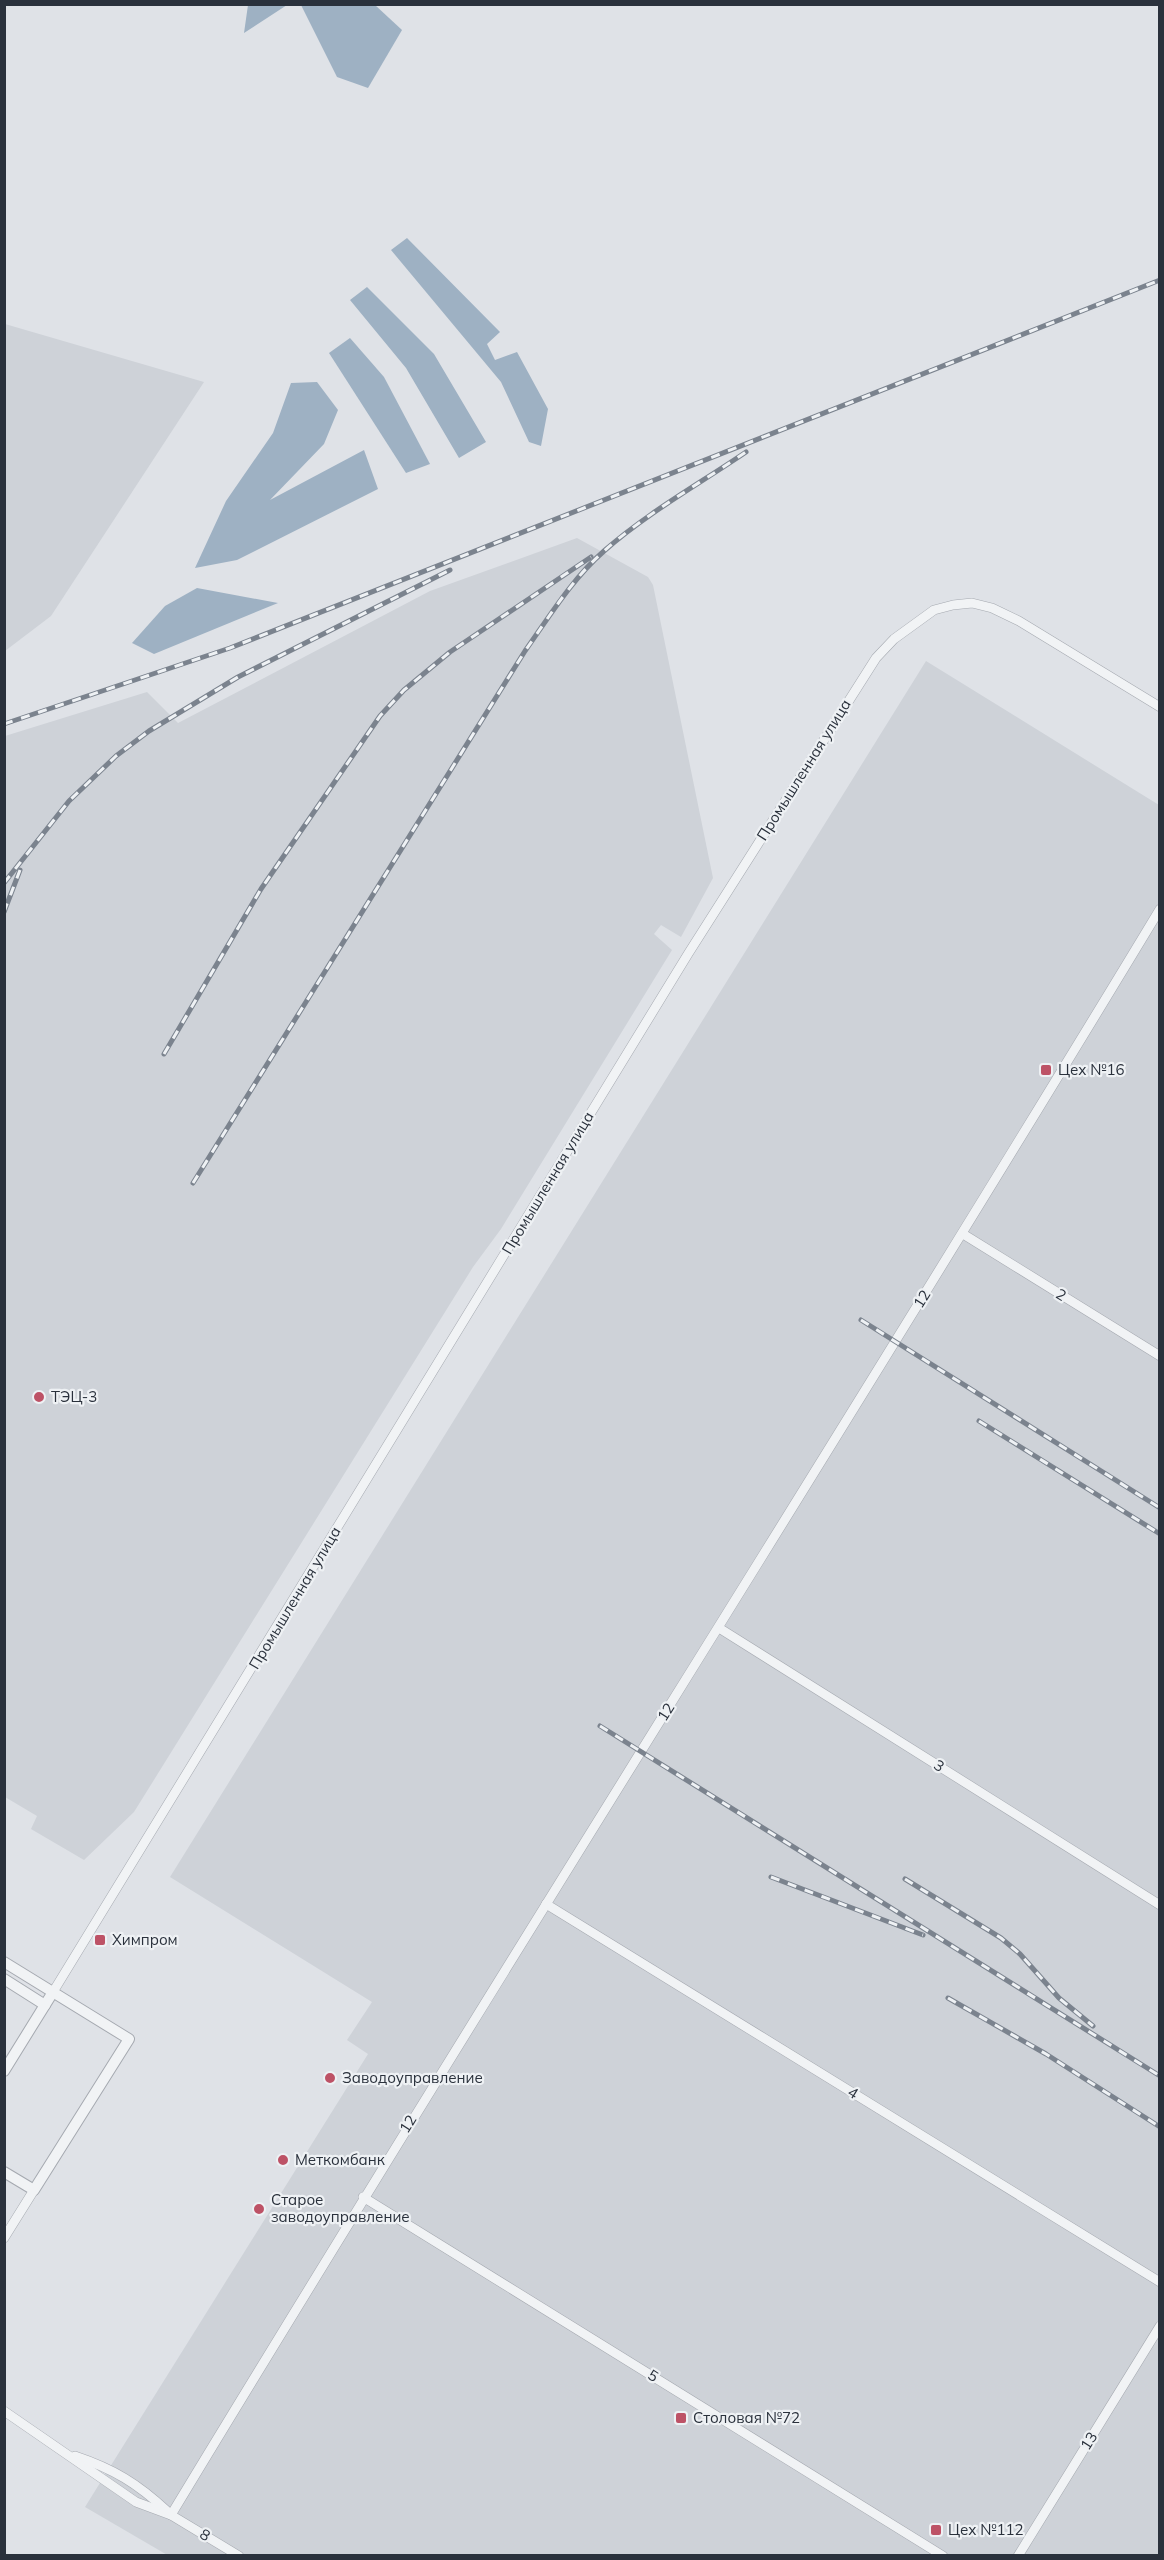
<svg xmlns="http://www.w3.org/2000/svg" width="1164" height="2560" viewBox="0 0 1164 2560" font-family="Mulish,sans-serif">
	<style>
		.built { fill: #ced2d8 }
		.water { fill: #9eb1c3 }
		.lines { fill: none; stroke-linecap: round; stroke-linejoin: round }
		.minor-casing { stroke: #a5a9b0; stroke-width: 10 }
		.tertiary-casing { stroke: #a5a9b0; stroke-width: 12 }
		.minor { stroke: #f1f3f5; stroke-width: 9 }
		.tertiary { stroke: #f1f3f5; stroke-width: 10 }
		.rail-casing { stroke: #7b838e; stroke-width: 5 }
		.rail { stroke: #eef1f4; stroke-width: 3; stroke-dasharray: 9; stroke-linecap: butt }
		.poi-dot { fill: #bd5266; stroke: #eef1f4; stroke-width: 2 }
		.labels { text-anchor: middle; stroke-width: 4.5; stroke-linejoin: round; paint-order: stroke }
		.street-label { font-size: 15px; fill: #2a313c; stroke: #eef1f4 }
		.poi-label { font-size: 15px; fill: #2a313c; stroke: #eef1f4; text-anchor: start }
	</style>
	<rect width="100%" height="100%" fill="#dfe2e7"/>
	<g class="built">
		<polygon points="5,324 204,382 51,616 5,651"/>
		<polygon points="577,538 648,577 653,585 713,878 681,937 661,925 654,934 672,950 501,1229 473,1267 134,1812 84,1860 31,1829 37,1816 5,1797 5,736 147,692 178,723 430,591"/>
		<polygon points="926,661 1159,805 1159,2555 169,2556 85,2507 368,2054 347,2040 372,2002 170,1877"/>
	</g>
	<g class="water">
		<polygon points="248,5 248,4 287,5 244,33"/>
		<polygon points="301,5 375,5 402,30 368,88 337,77"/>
		<polygon points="407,238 500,332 487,344 495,360 517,352 548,409 541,446 529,442 501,382 391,250"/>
		<polygon points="367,287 434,354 486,442 459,458 406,368 350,300"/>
		<polygon points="350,338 384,377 430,464 406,473 329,353"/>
		<polygon points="317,382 338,410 324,444 270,500 364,450 378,489 237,560 195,568 226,501 273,433 291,383"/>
		<polygon points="197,588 278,603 154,654 132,643 165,606"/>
	</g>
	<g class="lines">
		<g class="minor-casing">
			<g id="minor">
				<polyline points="963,1234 1160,1356"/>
				<polyline points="719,1628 1160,1905"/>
				<polyline points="546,1904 1160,2282"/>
				<polyline points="53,1992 688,954 876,658 894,639 934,610 953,605 972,603 992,608 1019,621 1160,707"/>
				<polyline points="363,2197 943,2556"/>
				<polyline points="4,2238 34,2190"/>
				<polyline points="4,2411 136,2502 171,2515 239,2556"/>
				<path d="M75,2456C114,2469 138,2484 167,2511"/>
				<path d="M171,2515C496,1977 835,1447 1160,909"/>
				<polyline points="1018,2556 1160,2326"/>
			</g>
		</g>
		<g class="tertiary-casing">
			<g id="tertiary">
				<polyline points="4,1962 129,2039 34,2190 4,2172"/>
				<polyline points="4,1979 45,2005"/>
				<polyline points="4,2071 53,1992"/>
			</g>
		</g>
		<use href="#minor" class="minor"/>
		<use href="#tertiary" class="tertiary"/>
		<g class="rail-casing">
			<g id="rail">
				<polyline points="4,724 230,648 1160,280"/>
				<polyline points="4,883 69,801 116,756 149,731 238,677 450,570"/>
				<polyline points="4,912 20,870"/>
				<polyline points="164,1054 261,889 380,716 404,690 450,652 591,557"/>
				<path d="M193,1183L525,651C549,617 572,579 604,551C647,513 699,484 746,452"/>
				<polyline points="861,1320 1160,1508"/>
				<polyline points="979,1421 1160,1534"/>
				<polyline points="600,1726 1160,2076"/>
				<polyline points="771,1877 923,1935"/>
				<polyline points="905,1879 1001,1938 1020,1954 1059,1998 1093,2026"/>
				<polyline points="948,1998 1046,2054 1160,2127"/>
			</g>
		</g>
		<use href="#rail" class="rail"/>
	</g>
	<g class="poi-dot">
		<rect x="1040" y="1064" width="12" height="12" rx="3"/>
		<circle cx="39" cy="1397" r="6"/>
		<rect x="94" y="1934" width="12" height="12" rx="3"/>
		<circle cx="330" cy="2078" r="6"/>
		<circle cx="283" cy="2160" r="6"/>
		<circle cx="259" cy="2209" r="6"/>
		<rect x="675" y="2412" width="12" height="12" rx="3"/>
		<rect x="930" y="2524" width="12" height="12" rx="3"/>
	</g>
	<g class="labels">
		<g class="street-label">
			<text transform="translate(804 770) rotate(-58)" y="5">Промышленная улица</text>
			<text transform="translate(548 1183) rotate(-59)" y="5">Промышленная улица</text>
			<text transform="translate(1061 1295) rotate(32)" y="5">2</text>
			<text transform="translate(922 1299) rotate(-58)" y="5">12</text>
			<text transform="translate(295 1598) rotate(-59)" y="5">Промышленная улица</text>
			<text transform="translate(666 1712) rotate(-58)" y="5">12</text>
			<text transform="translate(939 1766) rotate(32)" y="5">3</text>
			<text transform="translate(853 2093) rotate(32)" y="5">4</text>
			<text transform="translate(408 2124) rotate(-58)" y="5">12</text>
			<text transform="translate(653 2376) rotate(32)" y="5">5</text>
			<text transform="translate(1089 2441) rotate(-58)" y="5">13</text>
			<text transform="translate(205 2535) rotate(31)" y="5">8</text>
		</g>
		<g class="poi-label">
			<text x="1058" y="1075">Цех №16</text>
			<text x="51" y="1402">ТЭЦ-3</text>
			<text x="112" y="1945">Химпром</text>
			<text x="342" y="2083">Заводоуправление</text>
			<text x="295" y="2165">Меткомбанк</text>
			<text x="271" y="2205">Старое<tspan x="271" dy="17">заводоуправление</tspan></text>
			<text x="693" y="2423">Столовая №72</text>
			<text x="948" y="2535">Цех №112</text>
		</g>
	</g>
	<rect width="1164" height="2560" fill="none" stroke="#2a313c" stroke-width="12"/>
</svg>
